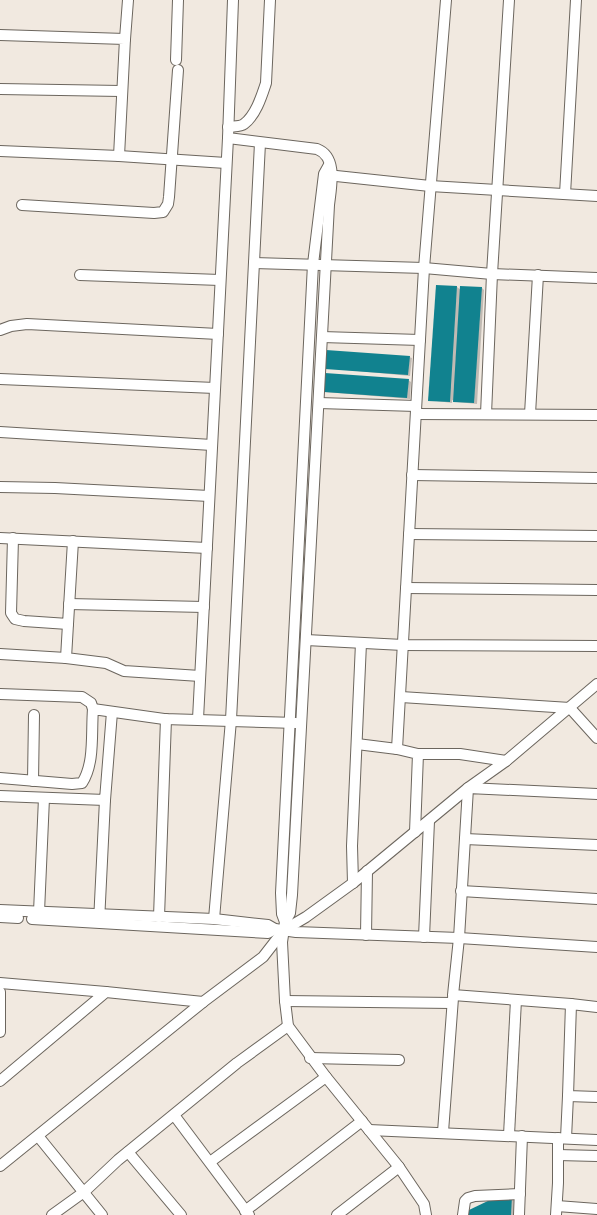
<svg xmlns="http://www.w3.org/2000/svg" width="597" height="1215" viewBox="0 0 597 1215" font-family="Lato,sans-serif">
	<style>
		.shadow { fill: #0003 }
		.building { fill: #11828f }
		.lines { fill: none; stroke-linecap: round; stroke-linejoin: round }
		.minor-casing { stroke: #6c665e; stroke-width: 12 }
		.minor { stroke: #fff; stroke-width: 10 }
	</style>
	<rect width="100%" height="100%" fill="#f1e9e0"/>
	<g class="shadow">
		<polygon points="437,286 457,287 461,290 482,288 484,290 477,404 457,402 452,400 452,403 429,400"/>
		<polygon points="409,357 412,358 410,376 326,368"/>
		<polygon points="408,380 411,382 410,399 325,392"/>
		<polygon points="512,1198 514,1199 513,1215 467,1215"/>
	</g>
	<g class="building">
		<polygon points="436,285 457,286 450,402 428,401"/>
		<polygon points="460,286 482,287 474,403 453,402"/>
		<polygon points="326,350 410,356 408,375 325,369"/>
		<polygon points="325,373 409,379 407,398 324,392"/>
		<polygon points="512,1196 511,1215 465,1215 469,1210 492,1199"/>
	</g>
	<g class="lines">
		<g class="minor-casing">
			<g id="minor">
				<path d="M233,0L228,138L317,149C338,157 331,187 329,205L292,895L290,913L285,922L282,942L285,1001L288,1026L326,1077L399,1167L424,1204L426,1215"/>
				<polyline points="0,35 125,39 119,156"/>
				<polyline points="125,39 128,0"/>
				<polyline points="176,60 178,0"/>
				<polyline points="0,89 121,91"/>
				<path d="M228,127C233,126 240,127 244,124C256,115 262,95 266,83L270,0"/>
				<polyline points="0,151 119,156 226,163"/>
				<polyline points="327,175 430,186 597,196"/>
				<polyline points="565,194 576,0"/>
				<polyline points="22,205 154,213 163,212 168,204 169,197 178,70"/>
				<polyline points="254,263 424,268 492,274 597,278"/>
				<polyline points="80,275 220,280"/>
				<polyline points="0,330 11,326 27,324 218,334"/>
				<polyline points="322,337 420,340"/>
				<polyline points="0,379 215,388"/>
				<polyline points="319,403 416,406"/>
				<polyline points="416,414 597,415"/>
				<polyline points="486,414 492,274 509,0"/>
				<polyline points="530,414 538,275"/>
				<polyline points="0,432 212,445"/>
				<polyline points="412,475 597,478"/>
				<polyline points="0,487 55,488 209,496"/>
				<polyline points="409,534 597,536"/>
				<polyline points="0,538 207,548"/>
				<polyline points="13,538 11,613 15,619 24,621 68,624 73,541"/>
				<polyline points="406,588 597,590"/>
				<polyline points="69,604 204,607"/>
				<polyline points="68,624 66,658 106,663 124,671 200,676"/>
				<polyline points="306,640 403,645 597,646"/>
				<polyline points="0,654 66,658"/>
				<polyline points="0,694 82,697 91,703 93,709"/>
				<polyline points="401,697 570,708 597,738"/>
				<polyline points="198,719 228,138"/>
				<polyline points="357,744 397,749"/>
				<polyline points="418,754 460,754 506,761"/>
				<path d="M0,778L72,784L82,783C95,763 91,733 93,709L164,719L296,723"/>
				<polyline points="33,781 34,715"/>
				<polyline points="0,796 105,800 112,712"/>
				<polyline points="415,832 418,754 397,749 424,268 446,0"/>
				<polyline points="465,839 597,845"/>
				<polyline points="353,883 352,846 361,643"/>
				<polyline points="461,891 597,899"/>
				<polyline points="0,910 214,919 268,925 275,929 296,932 459,938 597,947"/>
				<polyline points="39,912 44,798"/>
				<polyline points="0,917 18,918"/>
				<polyline points="159,917 166,719"/>
				<polyline points="32,919 268,933 275,929"/>
				<polyline points="214,919 231,720 260,143"/>
				<polyline points="99,922 105,800"/>
				<polyline points="285,922 282,914 281,893 313,264 324,174 329,165"/>
				<polyline points="366,935 367,871"/>
				<polyline points="424,937 429,821"/>
				<polyline points="0,983 106,992"/>
				<polyline points="0,992 0,1032"/>
				<polyline points="285,1001 452,1003"/>
				<polyline points="571,1004 453,995 459,938 468,788 597,794"/>
				<polyline points="597,1007 571,1004 568,1096 597,1097"/>
				<polyline points="310,1058 399,1060"/>
				<polyline points="0,1081 106,992 203,1002"/>
				<polyline points="174,1115 249,1215"/>
				<polyline points="369,1130 597,1140"/>
				<polyline points="443,1132 453,998"/>
				<polyline points="509,1135 516,1000"/>
				<polyline points="38,1136 102,1215"/>
				<polyline points="566,1138 568,1096"/>
				<polyline points="128,1152 181,1215"/>
				<polyline points="558,1155 597,1156"/>
				<polyline points="210,1162 326,1077"/>
				<polyline points="0,1166 203,1002 263,957 284,930 306,917 353,883 468,788 506,761 597,684"/>
				<polyline points="557,1206 597,1209"/>
				<polyline points="245,1211 362,1121"/>
				<polyline points="52,1215 84,1192 118,1160 237,1063 288,1026"/>
				<polyline points="337,1215 399,1167"/>
				<polyline points="463,1215 465,1201 468,1198 475,1196 520,1194"/>
				<polyline points="519,1215 522,1136"/>
				<polyline points="556,1215 558,1183 558,1138"/>
			</g>
		</g>
		<use href="#minor" class="minor"/>
	</g>
</svg>
